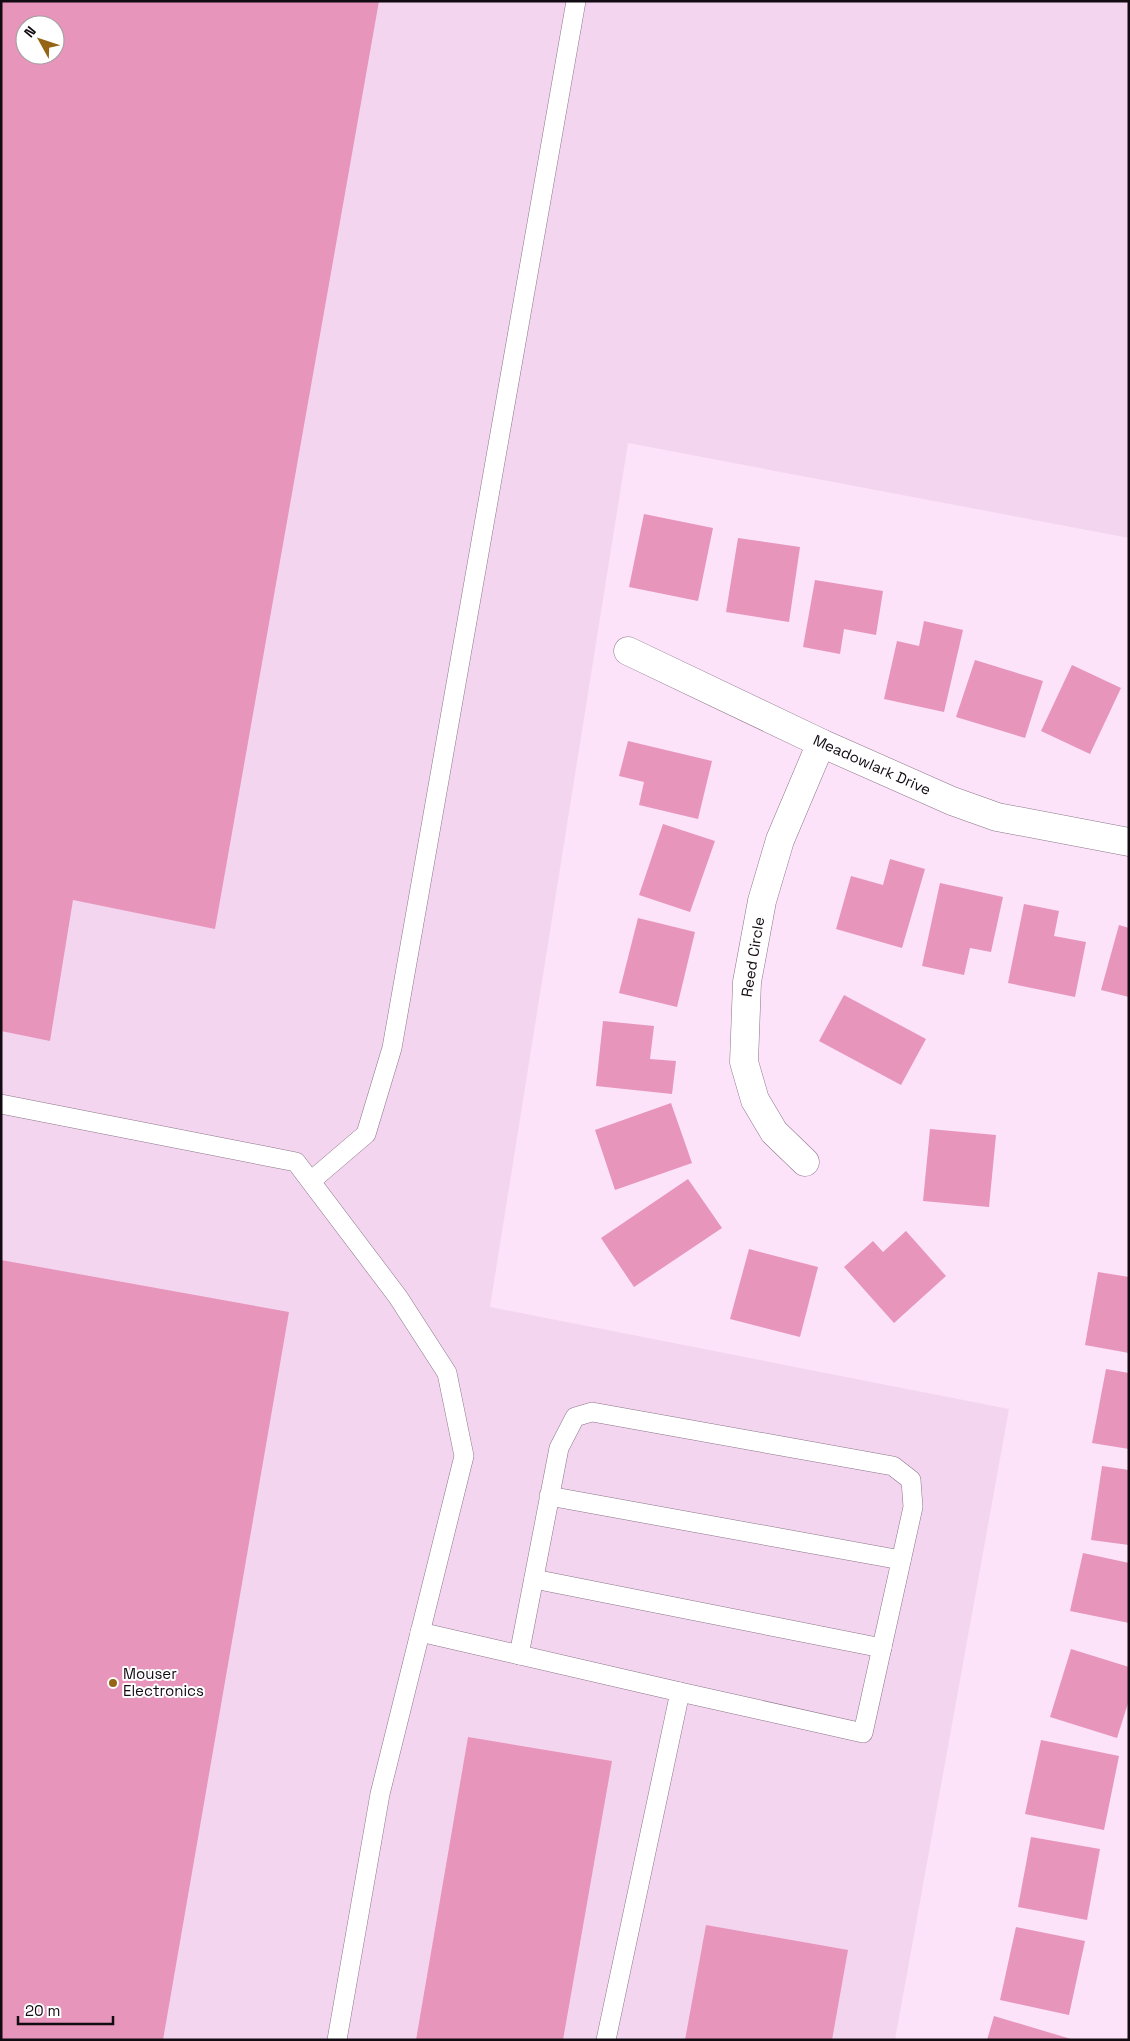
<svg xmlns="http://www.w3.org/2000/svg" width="1130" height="2041" viewBox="0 0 1130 2041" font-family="'Space Grotesk',sans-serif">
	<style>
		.built { fill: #f4d5f0; fill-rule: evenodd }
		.building { fill: #e795bb; fill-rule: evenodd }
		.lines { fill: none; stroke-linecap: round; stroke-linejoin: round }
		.service-casing { stroke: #8b7588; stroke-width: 20 }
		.minor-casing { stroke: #8b7588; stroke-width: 29 }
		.service { stroke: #fff; stroke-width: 19 }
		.minor { stroke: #fff; stroke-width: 28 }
		.poi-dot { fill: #956414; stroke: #fff; stroke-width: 2 }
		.labels { text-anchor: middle; stroke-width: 4; stroke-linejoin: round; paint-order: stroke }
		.street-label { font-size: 15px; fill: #130b12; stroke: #fff }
		.poi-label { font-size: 15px; fill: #130b12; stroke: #fff; text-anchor: start }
	</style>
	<rect width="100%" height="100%" fill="#fce3f9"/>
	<path class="built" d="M1,1H1129V538L628,443L490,1307L1009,1409L895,2040H1ZM25,25H55V55H25Z"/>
	<g class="building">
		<path d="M1,1H379L215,929L73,900L50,1041L1,1031ZM25,25H55V55H25Z"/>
		<polygon points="644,514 713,528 698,601 629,587"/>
		<polygon points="738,538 800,547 789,622 726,612"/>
		<polygon points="815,580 883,591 876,635 844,629 840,654 803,647"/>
		<polygon points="924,621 963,630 944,712 884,699 897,641 919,646"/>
		<polygon points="975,660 1043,681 1025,738 956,717"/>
		<polygon points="1072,665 1121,688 1090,754 1041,731"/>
		<polygon points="628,741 712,761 698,819 639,805 644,782 619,776"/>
		<polygon points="663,824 715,841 690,912 639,895"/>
		<polygon points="890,859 925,869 902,948 836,929 851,876 883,885"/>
		<polygon points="940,883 1003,897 991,952 970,948 964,975 922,966"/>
		<polygon points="1024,904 1059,911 1054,936 1086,942 1075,997 1008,983"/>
		<polygon points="638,918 695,932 677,1007 619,993"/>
		<polygon points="1119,925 1129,928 1129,997 1101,990"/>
		<polygon points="844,995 926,1039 901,1085 819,1041"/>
		<polygon points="603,1021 654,1026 650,1059 676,1061 672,1094 596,1086"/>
		<polygon points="671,1103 692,1163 615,1190 595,1130"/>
		<polygon points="930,1129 996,1135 989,1207 923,1201"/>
		<polygon points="688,1179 722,1228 634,1287 601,1238"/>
		<polygon points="906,1231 946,1276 894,1323 844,1267 873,1241 883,1252"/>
		<polygon points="749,1249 818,1267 800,1337 730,1319"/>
		<polygon points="1,1260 289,1312 163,2040 1,2040"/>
		<polygon points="1098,1272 1129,1277 1129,1353 1085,1345"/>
		<polygon points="1106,1369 1129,1373 1129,1449 1092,1443"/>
		<polygon points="1102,1466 1129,1470 1129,1545 1091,1540"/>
		<polygon points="1083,1553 1129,1563 1129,1623 1070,1611"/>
		<polygon points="1071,1649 1129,1667 1129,1700 1117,1738 1050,1717"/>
		<polygon points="468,1737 612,1761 563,2040 416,2040"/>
		<polygon points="1041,1740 1119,1756 1104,1830 1025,1814"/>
		<polygon points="1031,1837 1100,1849 1087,1920 1018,1907"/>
		<polygon points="706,1925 848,1950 832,2040 685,2040"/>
		<polygon points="1016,1927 1085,1941 1069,2015 1000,2000"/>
		<polygon points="994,2016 1071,2039 1071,2040 987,2040"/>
	</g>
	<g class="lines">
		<g class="service-casing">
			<g id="service">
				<polyline points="1,1104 296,1162 398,1297 447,1373 464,1456 380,1794 337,2040"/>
				<polyline points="311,1181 366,1134 392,1048 576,1"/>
				<polyline points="549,1496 901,1560"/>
				<polyline points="534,1579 882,1648"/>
				<polyline points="420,1632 680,1692 606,2040"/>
				<polyline points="519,1655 559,1448 575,1417 592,1412 893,1466 911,1480 913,1507 863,1733 680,1692"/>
			</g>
		</g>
		<g class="minor-casing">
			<g id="minor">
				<polyline points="628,651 821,743 952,801 997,817 1129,842"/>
				<polyline points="805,1162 774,1132 755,1100 744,1062 747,982 762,901 780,840 821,743"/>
			</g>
		</g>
		<use href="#service" class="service"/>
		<use href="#minor" class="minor"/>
	</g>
	<circle class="poi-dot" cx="113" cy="1683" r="5"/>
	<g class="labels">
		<g class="street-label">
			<text transform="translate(872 765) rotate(24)" y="5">Meadowlark Drive</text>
			<text transform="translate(753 957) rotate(-81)" y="5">Reed Circle</text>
		</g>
		<g class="poi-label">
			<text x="123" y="1679">Mouser<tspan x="123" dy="17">Electronics</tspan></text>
		</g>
	</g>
	<rect width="1130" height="2041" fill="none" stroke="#130b12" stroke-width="5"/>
	<g transform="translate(40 40) rotate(310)"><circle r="24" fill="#ffffff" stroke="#a19da0"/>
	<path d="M0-4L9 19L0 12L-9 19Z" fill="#956414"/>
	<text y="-8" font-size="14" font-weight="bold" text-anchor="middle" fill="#130b12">N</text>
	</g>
	<path d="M18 2016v8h95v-8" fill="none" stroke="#130b12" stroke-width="2.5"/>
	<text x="25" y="2016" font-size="15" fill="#130b12" stroke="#ffffff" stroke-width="4" paint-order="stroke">20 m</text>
</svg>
